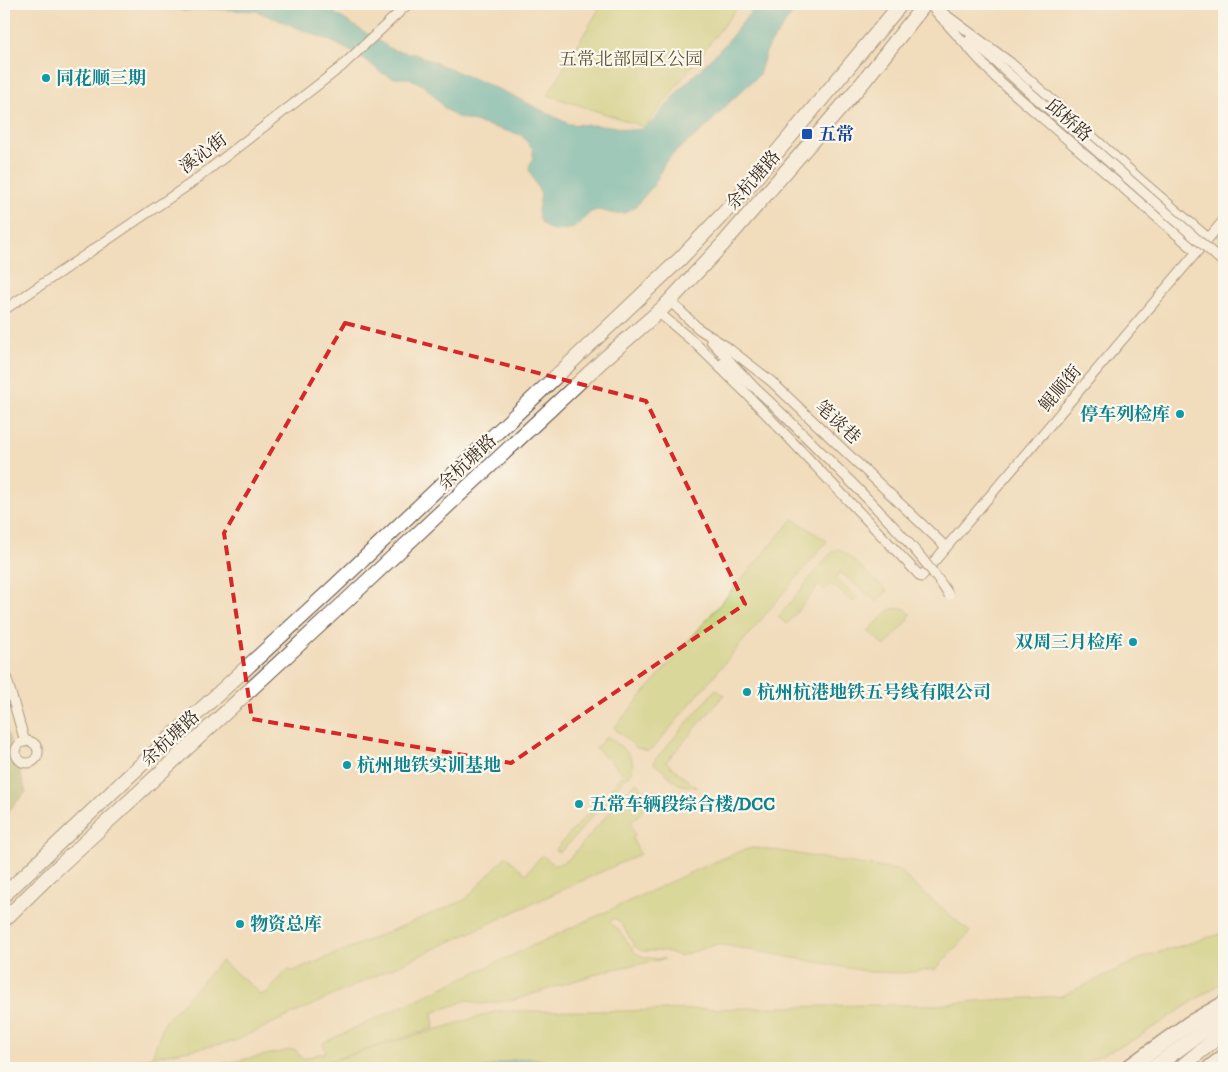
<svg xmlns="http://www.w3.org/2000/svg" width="1228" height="1072" viewBox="0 0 1228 1072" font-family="'IM FELL DW Pica','Noto Serif SC',serif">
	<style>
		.green { fill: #bfd073; stroke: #7d7d48 }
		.forest { fill: #97b265; stroke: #696e42 }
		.water { fill: #3dafb5; stroke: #3c6c6a }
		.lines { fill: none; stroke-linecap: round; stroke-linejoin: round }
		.minor-casing { stroke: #564536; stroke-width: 11 }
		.primary-casing { stroke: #564536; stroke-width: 16 }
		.trunk-casing { stroke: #564536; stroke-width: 16 }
		.motorway-casing { stroke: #564536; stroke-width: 18 }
		.minor { stroke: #fff; stroke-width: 9 }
		.primary { stroke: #fff; stroke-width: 14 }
		.trunk { stroke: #fff; stroke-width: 14 }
		.motorway { stroke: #fff; stroke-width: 15 }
		.minor-bridge-casing { stroke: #564536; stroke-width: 11; stroke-linecap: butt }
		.minor-bridge { stroke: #fff; stroke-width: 9 }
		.marked { fill: none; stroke: #d62828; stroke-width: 4; stroke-dasharray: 10 6; stroke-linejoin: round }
		.culture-dot { fill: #0f9aa8; stroke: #fbf7ec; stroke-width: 2 }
		.transit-dot { fill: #1a4fb4; stroke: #fbf7ec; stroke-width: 2 }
		.labels { text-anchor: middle; stroke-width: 4.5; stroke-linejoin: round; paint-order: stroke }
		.park-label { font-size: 18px; fill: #5c5433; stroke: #fbf7ec }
		.culture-label { font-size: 18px; font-weight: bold; fill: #0d838f; stroke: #fbf7ec; text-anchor: start }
		.street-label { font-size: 18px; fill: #3b2a1e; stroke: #fbf7ec }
		.transit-label { font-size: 18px; font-weight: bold; fill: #164399; stroke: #fbf7ec; text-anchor: start }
	</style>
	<rect width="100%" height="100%" fill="#fbf7ec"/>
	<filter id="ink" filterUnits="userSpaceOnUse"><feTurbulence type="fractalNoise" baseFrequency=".02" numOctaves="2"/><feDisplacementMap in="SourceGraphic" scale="10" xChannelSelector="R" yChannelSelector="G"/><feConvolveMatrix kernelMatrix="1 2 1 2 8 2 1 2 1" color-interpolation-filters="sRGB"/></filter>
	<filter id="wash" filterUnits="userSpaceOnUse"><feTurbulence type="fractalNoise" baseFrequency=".0096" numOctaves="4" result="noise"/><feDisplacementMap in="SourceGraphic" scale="20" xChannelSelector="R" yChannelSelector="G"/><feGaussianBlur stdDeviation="1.12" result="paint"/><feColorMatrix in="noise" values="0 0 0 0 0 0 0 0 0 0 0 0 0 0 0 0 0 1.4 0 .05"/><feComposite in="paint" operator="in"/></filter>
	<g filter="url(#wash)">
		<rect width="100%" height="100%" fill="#f1dcbc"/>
		<g class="green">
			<polygon points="602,4 740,4 645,127 548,95"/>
			<polygon points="793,519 827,541 655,746 648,751 637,748 614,728"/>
			<polygon points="838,549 842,550 887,591 877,602 840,572 835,579 858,598 853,602 831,584 825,590 819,585 787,624 778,617 832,552"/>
			<polygon points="900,608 905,609 911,614 905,624 885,646 868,631 891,609"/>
			<polygon points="716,689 724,695 666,762 697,788 678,784 654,763 654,761"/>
			<path d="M607,736C618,745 639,756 631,772L564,849L558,852L555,850L624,774L596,748Z"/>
			<path d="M636,782L654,798L631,823L635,836L632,838L640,854L232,1042L152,1057L148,1068H101L100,1067L152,1057L164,1023L221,961L257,990L258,995L268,992L287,970L294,971L465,900L506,856L526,874L542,855C553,865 556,867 569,859Z"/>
			<polygon points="752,848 767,849 901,871 913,884 970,932 936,969 903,973 870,972 718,944 679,956 666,951 642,951 635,947 623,926 615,918 609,922 619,930 635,953 646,958 665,959 609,970 514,1000 480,1004 468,1000 432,1013 434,1028 324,1063 498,1011 627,1011 864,1005 937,1005 977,1001 1062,996 1146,956 1224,933 1224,981 1137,1038 1075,1068 202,1068 295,1049 302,1059 326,1052 323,1043 694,871 738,852"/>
		</g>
		<polygon class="forest" points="4,722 26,792 4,816"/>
		<g class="water">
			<polygon points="174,4 320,4 393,50 415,54 501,90 569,124 611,126 629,130 642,129 652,122 681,88 727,42 757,4 799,4 767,49 759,75 730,102 705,128 673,154 665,163 654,185 636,206 625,213 615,214 598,210 591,212 574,228 555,231 545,227 539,219 538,210 541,195 529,170 530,164 533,159 533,149 521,135 457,117 445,109 431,92 421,84 409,78 395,78 381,73 365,59 335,43 256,11 206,9 183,11 176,8"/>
			<polygon points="529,1058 593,1068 485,1068 512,1060"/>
		</g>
	</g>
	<g filter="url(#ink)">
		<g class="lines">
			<g class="minor-casing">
				<g id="minor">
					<polyline points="929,4 995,77 1196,251"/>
					<polyline points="942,12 1011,63 1143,182 1208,238"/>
					<polyline points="970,39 1026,89"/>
					<polyline points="670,301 699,329 727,347 772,382 946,547"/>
					<polyline points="4,310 190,184 341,67 408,4"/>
					<polyline points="658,312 696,344 745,392 921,577 1224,220"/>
					<polyline points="711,341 755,388 723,363"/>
					<polyline points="4,669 25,742"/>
					<circle cx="27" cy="752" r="11"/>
				</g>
			</g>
			<g class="primary-casing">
				<g id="primary">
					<polyline points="4,895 128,777 335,586 680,259 742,194 901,4"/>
					<polyline points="4,920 52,873 346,601 602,361 664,307 723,244 864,81 925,4"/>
				</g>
			</g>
			<g class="trunk-casing">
				<g id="trunk">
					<polyline points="1153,1068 1224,1016"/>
					<polyline points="1180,1068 1224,1032"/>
				</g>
			</g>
			<g class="motorway-casing">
				<g id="motorway">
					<polyline points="1128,1068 1189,1024 1224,1004"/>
					<polyline points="1210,1068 1224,1057"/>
				</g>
			</g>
			<use href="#minor" class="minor"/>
			<use href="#primary" class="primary"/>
			<use href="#trunk" class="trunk"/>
			<use href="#motorway" class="motorway"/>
			<g class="minor-bridge-casing">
				<g id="minor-bridge">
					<polyline points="1026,89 1224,263"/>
					<path d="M755,388C789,419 821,452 854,485C888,520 922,554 949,595"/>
				</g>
			</g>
			<use href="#minor-bridge" class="minor-bridge"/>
		</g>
	</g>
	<path d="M0 0H1228V1072H0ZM345,323L646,401L745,604L511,763L252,719L224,533Z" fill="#f1dcbc" fill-opacity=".55" fill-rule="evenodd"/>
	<path class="marked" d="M345,323L646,401L745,604L511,763L252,719L224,533Z"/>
	<g class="culture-dot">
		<circle cx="46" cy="78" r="5"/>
		<circle cx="1180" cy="414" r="5"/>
		<circle cx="1133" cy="642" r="5"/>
		<circle cx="747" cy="692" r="5"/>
		<circle cx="347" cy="765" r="5"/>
		<circle cx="579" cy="804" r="5"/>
		<circle cx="240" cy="924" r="5"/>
	</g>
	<rect class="transit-dot" x="801" y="128" width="12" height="12" rx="2.5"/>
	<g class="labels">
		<g class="park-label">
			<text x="631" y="65">五常北部园区公园</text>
		</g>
		<g class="culture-label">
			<text x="56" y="84">同花顺三期</text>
			<text x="1170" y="420" text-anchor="end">停车列检库</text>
			<text x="1123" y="648" text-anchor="end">双周三月检库</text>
			<text x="757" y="698">杭州杭港地铁五号线有限公司</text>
			<text x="357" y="771">杭州地铁实训基地</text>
			<text x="589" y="810">五常车辆段综合楼/DCC</text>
			<text x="250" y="930">物资总库</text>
		</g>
		<g class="street-label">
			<text transform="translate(1069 120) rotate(41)" y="6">邱桥路</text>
			<text transform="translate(203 153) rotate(-37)" y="6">溪沁街</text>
			<text transform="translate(753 180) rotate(-49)" y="6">余杭塘路</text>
			<text transform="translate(1060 388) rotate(-50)" y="6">鲲顺街</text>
			<text transform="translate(838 422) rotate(43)" y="6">笔谈巷</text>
			<text transform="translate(467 462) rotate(-43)" y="6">余杭塘路</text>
			<text transform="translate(170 738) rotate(-43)" y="6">余杭塘路</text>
		</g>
		<g class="transit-label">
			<text x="818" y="140">五常</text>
		</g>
	</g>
	<rect width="1228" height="1072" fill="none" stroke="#fbf7ec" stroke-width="20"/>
</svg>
